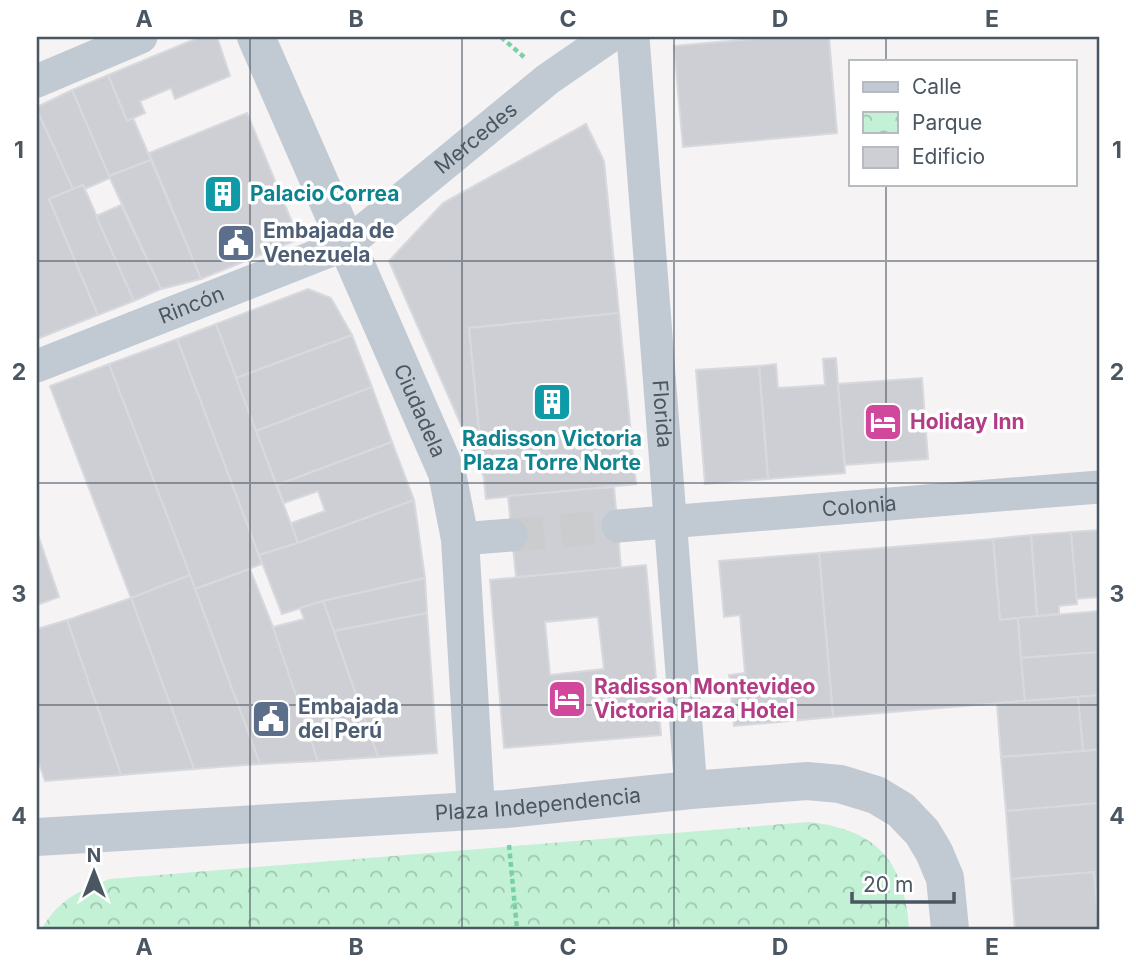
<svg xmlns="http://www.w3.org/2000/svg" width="1136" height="966" viewBox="0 0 1136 966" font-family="Inter,sans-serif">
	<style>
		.park { fill: url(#park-crowns) }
		.building { fill: #cdcfd5; stroke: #d7d9de; stroke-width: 2; fill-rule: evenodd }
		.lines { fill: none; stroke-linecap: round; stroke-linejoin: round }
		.minor-tunnel { stroke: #caccce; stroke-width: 33; stroke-dasharray: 33 17; stroke-linecap: butt }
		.path { stroke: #7ad0a6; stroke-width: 4.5; stroke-dasharray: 5 3.5; stroke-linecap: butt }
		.minor { stroke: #c1cad2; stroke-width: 33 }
		.tertiary { stroke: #c1cad2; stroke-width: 38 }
		.grid { fill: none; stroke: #4a5661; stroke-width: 2; stroke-opacity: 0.55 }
		.labels { text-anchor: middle; stroke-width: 7; stroke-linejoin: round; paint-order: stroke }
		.street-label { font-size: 21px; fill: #4a5661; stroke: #fff }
		.culture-label { font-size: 21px; font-weight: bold; fill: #0d838f; stroke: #fff; text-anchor: start }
		.service-label { font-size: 21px; font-weight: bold; fill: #4e5e75; stroke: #fff; text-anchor: start }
		.hotel-label { font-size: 21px; font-weight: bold; fill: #b23c85; stroke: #fff; text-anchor: start }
		.neatline { fill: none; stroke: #4a5661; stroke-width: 2.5 }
		.grid-label { font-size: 23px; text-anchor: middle; font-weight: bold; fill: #4a5661 }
	</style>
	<defs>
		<pattern id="park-crowns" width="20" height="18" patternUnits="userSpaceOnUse" patternTransform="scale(1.75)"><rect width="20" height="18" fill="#c3f1d5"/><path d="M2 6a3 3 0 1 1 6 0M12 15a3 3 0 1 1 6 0" fill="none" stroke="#a0c6b0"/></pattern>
	</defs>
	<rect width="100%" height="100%" fill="#f5f3f3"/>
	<path class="park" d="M809,822C877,830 904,860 909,929H42C55,902 83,888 110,879Z"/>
	<g class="building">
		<polygon points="200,37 217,37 230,76 175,99 171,88 140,101 145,113 127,121 108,75"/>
		<polygon points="775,37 829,37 837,133 683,147 674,46"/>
		<polygon points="108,75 127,121 133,118 151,160 109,176 72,90"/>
		<polygon points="72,90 110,178 85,189 83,185 73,189 37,110 37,107"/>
		<polygon points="37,110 73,189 49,199 98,315 37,339"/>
		<polygon points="247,113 299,239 201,279 149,153"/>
		<polygon points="586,124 604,161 619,313 469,328 484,477 389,261 443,203"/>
		<polygon points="151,160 201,279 161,289 109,176"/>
		<polygon points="83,185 134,301 98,315 49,199"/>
		<polygon points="121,205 161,289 134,301 96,216"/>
		<polygon points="308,289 331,298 352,335 236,378 216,324"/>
		<polygon points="619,313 636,484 486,499 469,328"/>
		<polygon points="216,324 298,543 259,555 177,339"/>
		<polygon points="352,335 372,387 256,431 236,378"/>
		<polygon points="177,339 262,564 195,589 109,364"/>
		<polygon points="836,358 845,473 768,479 759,366 776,364 778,388 825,385 823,359"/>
		<polygon points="109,364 190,575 131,598 50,386"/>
		<polygon points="759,366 768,479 705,484 696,370"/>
		<polygon points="922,378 928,459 845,465 838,384"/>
		<polygon points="372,387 392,442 277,485 256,431"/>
		<polygon points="392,442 414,500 298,543 291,523 325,511 318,491 284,503 277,485"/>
		<polygon points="614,487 621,568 516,577 508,496"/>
		<polygon points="414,500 425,578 323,601 282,614 259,555 298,543"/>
		<polygon points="1099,530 1099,597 1076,599 1071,532"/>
		<polygon points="37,532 59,597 37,605"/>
		<polygon points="1071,532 1077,604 1059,606 1059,614 1037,616 1031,535"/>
		<polygon points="1031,535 1037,616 1000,620 993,539"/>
		<polygon points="993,539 1000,620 1018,618 1025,701 833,717 819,553"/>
		<polygon points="819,553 833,717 734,726 729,675 745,673 740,615 724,617 719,561"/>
		<path d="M646,565L661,735L504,748L490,580ZM598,617L604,669L550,675L545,622Z"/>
		<polygon points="250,569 273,627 318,761 260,764 195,589"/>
		<polygon points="190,575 195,589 260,764 194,769 131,598"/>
		<polygon points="425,578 427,613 334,631 323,601"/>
		<polygon points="131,598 194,769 121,775 67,620"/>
		<polygon points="323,601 378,757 318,761 273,627 304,619 300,608"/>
		<polygon points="1099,611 1099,652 1021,658 1018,618"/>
		<polygon points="427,613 437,753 378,757 334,631"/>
		<polygon points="67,620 121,775 45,781 37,757 37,629"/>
		<polygon points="1099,652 1099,695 1025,701 1021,658"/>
		<polygon points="1099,695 1099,749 1083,751 1078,697"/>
		<polygon points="1078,697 1083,751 1001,757 997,703"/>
		<polygon points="1097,750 1099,803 1006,811 1001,757"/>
		<polygon points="1099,803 1099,929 1094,872 1011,879 1006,811"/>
		<polygon points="1094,872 1099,929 1015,929 1011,879"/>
	</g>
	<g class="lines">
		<polyline class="minor-tunnel" points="511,535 618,526"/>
		<g class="path">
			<polyline points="501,37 524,57"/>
			<polyline points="509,845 517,929"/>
		</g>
		<g class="minor">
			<path id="s1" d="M633,37L691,790"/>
			<polyline points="37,81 141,37"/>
			<path id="s2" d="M37,366L347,244L548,79L609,37"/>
			<path id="s3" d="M618,526L1099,487"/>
			<polyline points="460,539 511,535"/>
		</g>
		<g class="tertiary">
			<path id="s4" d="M256,37L447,473L460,539L476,810"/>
			<path id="s5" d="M37,837L506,809L691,790L807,781L840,784L876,795L901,810L922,832L934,852L945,878L950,929"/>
		</g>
	</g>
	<path class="grid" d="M250,37V929M462,37V929M674,37V929M886,37V61M886,184V929M37,261H1099M37,483H1099M37,705H1099"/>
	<defs>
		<g id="building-square" transform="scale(2.0125)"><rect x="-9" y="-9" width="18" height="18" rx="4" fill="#0f9aa8" stroke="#fff"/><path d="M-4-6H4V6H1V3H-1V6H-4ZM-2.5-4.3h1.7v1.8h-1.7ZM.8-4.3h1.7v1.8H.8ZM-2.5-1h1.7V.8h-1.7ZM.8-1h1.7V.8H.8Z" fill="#fff"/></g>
		<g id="civic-square" transform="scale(2.0125)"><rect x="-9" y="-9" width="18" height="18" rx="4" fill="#5c6f8a" stroke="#fff"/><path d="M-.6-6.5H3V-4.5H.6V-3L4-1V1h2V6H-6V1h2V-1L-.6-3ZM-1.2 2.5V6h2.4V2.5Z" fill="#fff"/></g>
		<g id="hotel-square" transform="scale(2.0125)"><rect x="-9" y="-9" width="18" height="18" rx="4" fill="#d1479c" stroke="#fff"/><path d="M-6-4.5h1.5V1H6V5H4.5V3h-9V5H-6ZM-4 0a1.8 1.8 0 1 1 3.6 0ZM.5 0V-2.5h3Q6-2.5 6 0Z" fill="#fff"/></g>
	</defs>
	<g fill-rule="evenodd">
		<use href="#building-square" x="223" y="194"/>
		<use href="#civic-square" x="236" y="243"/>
		<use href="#building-square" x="552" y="402"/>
		<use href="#hotel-square" x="883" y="422"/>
		<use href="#hotel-square" x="567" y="699"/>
		<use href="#civic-square" x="271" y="719"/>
	</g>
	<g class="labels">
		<g class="street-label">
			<text dy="7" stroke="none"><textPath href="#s2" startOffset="500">Mercedes</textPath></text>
			<text dy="7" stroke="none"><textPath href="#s2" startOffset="166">Rincón</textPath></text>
			<text dy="7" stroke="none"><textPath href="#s4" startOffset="408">Ciudadela</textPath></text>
			<text dy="7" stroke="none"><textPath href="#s1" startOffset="378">Florida</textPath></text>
			<text dy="7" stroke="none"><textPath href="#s3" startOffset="242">Colonia</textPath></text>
			<text dy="7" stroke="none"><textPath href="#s5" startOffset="502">Plaza Independencia</textPath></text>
		</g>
		<g class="culture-label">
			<text x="250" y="201">Palacio Correa</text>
			<text x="552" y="446" text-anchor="middle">Radisson Victoria<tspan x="552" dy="24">Plaza Torre Norte</tspan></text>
		</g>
		<g class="service-label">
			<text x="263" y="238">Embajada de<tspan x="263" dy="24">Venezuela</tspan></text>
			<text x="298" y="714">Embajada<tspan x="298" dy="24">del Perú</tspan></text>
		</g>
		<g class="hotel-label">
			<text x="910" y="429">Holiday Inn</text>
			<text x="594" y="694">Radisson Montevideo<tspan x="594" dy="24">Victoria Plaza Hotel</tspan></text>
		</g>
	</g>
	<rect width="1136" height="966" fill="none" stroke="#ffffff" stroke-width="77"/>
	<rect x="849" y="60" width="228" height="126" fill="#ffffff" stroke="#b7bbc0" stroke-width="2"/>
	<rect x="863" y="82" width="35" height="10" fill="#c1cad2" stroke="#b7bbc0" stroke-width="2"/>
	<text x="912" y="94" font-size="21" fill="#4a5661">Calle</text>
	<rect x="863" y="112" width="35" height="21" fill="url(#park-crowns)" stroke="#b7bbc0" stroke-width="2"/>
	<text x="912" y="130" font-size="21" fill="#4a5661">Parque</text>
	<rect x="863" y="147" width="35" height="21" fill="#cdcfd5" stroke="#b7bbc0" stroke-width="2"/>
	<text x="912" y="164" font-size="21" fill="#4a5661">Edificio</text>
	<g transform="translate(94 872)" stroke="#ffffff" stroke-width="5" paint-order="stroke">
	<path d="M0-5L12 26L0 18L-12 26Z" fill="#4a5661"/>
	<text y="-10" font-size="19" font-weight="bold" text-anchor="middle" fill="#4a5661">N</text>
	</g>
	<path d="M852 892v10h102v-10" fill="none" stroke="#4a5661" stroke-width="3.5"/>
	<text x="863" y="892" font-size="21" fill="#4a5661" stroke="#ffffff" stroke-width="5" paint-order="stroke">20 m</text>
	<rect x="38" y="38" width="1060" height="890" class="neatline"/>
	<g class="grid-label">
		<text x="144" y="27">A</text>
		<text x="356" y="27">B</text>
		<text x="568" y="27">C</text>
		<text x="780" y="27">D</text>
		<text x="992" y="27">E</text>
		<text x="19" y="158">1</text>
		<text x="1117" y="158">1</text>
		<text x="19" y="380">2</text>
		<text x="1117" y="380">2</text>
		<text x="19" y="602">3</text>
		<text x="1117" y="602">3</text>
		<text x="19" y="824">4</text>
		<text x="1117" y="824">4</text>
		<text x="144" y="955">A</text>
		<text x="356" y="955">B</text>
		<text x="568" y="955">C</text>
		<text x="780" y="955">D</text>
		<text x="992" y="955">E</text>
	</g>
</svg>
